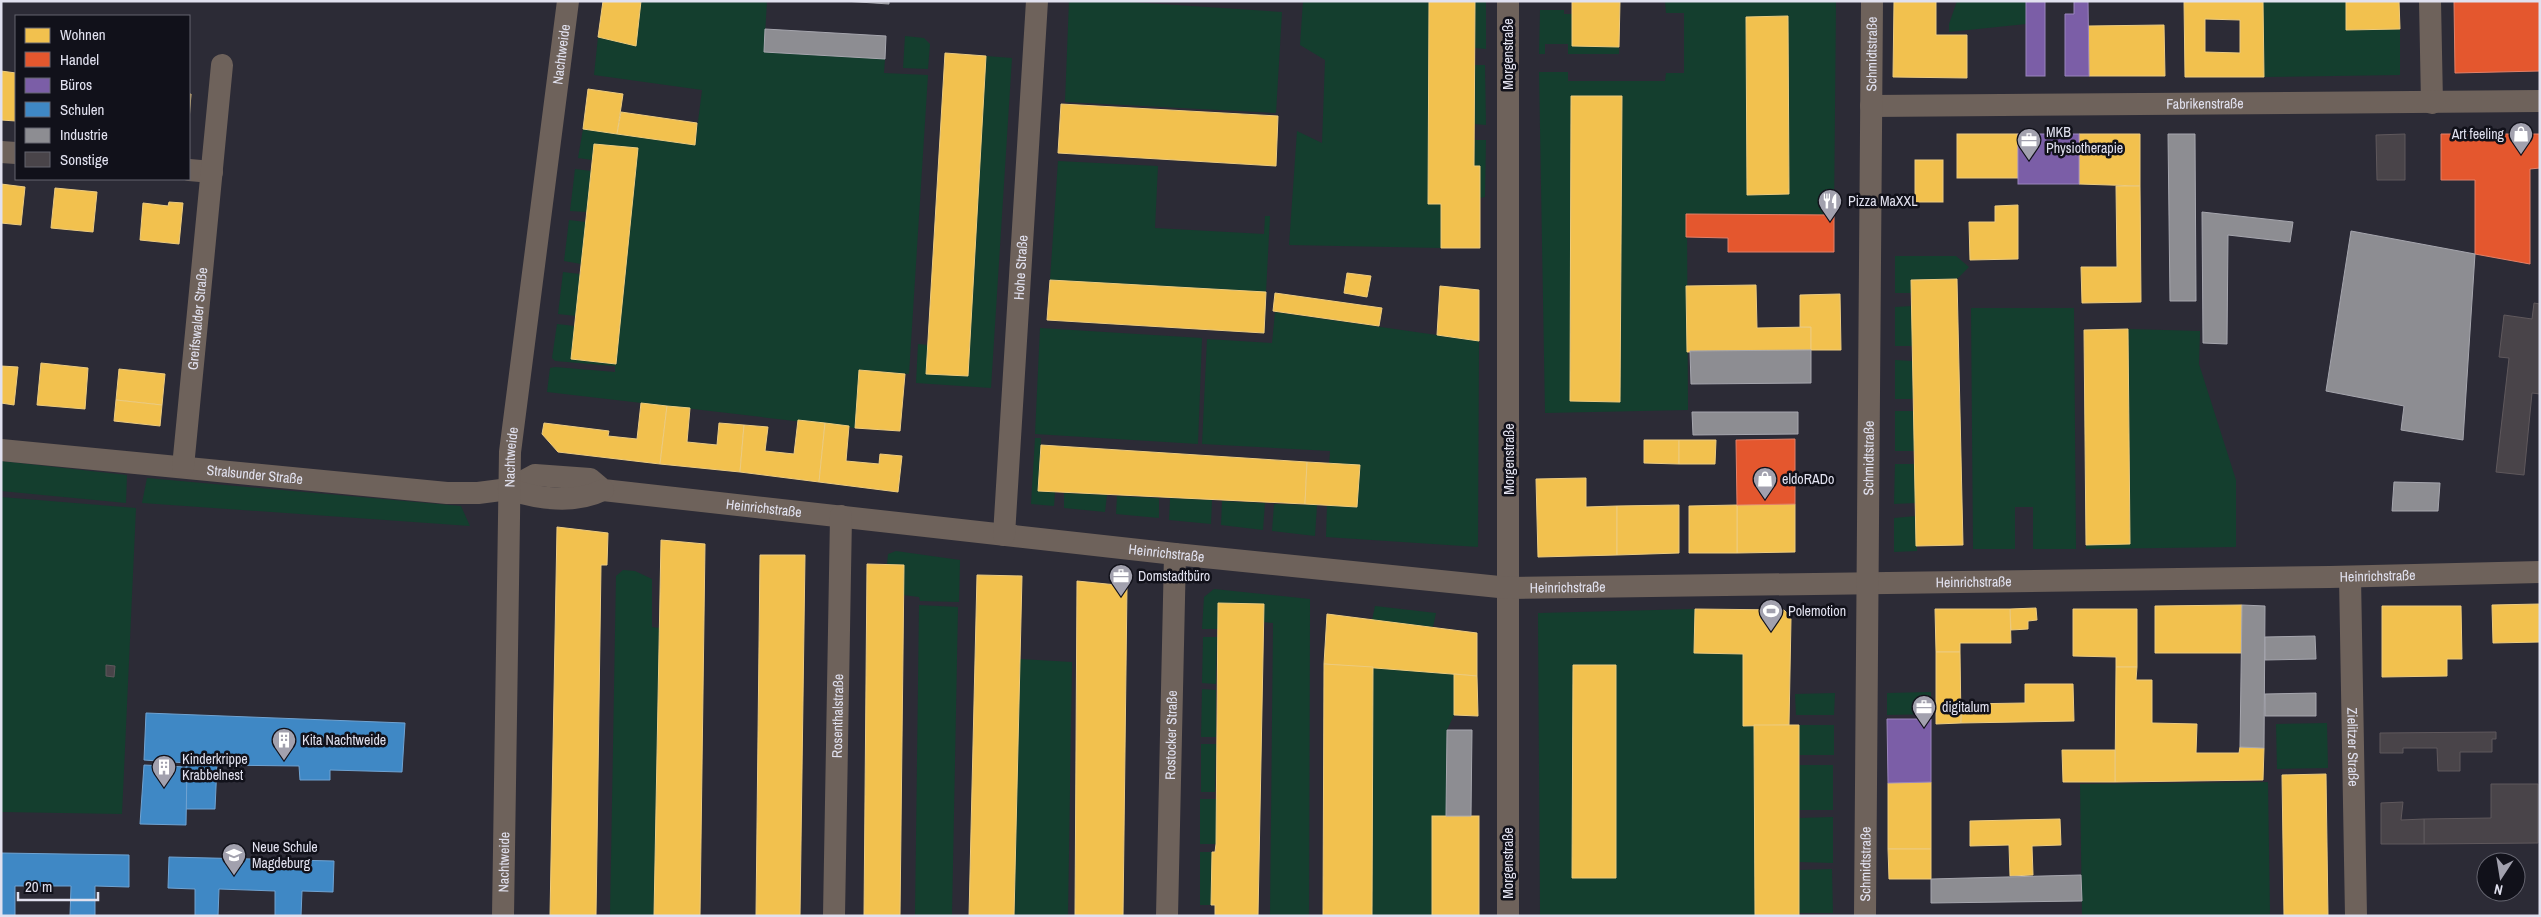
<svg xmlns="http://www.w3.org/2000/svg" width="2541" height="917" viewBox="0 0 2541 917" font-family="'Archivo Narrow',sans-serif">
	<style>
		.green { fill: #143e2e; fill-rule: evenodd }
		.homes { fill: #f2c14e; stroke: #edcb7e; fill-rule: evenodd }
		.shops { fill: #e4572e; stroke: #e38068 }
		.offices { fill: #7b5ea7; stroke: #9a85bd }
		.schools { fill: #3f88c5; stroke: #70a3d2 }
		.industry { fill: #8d8d92; stroke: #a6a6ae }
		.building { fill: #494449; stroke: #5f585c }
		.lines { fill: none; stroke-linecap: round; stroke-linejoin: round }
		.minor { stroke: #6e625b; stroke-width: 22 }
		.labels { text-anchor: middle; stroke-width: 5; stroke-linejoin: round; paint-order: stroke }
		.street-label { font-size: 14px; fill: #e1e1ef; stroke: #11111a }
		.poi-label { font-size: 14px; fill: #e1e1ef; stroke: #11111a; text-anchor: start }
	</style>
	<rect width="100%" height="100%" fill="#2c2b36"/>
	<g class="green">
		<polygon points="641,1 767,1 764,52 885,59 884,73 928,75 909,374 859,370 855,428 547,392 550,368 555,367 615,372 615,366 555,361 552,358 557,324 575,326 571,359 616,364 638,148 594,144 592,160 578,158 583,129 695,145 702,90 594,75 598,37 635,45"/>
		<polygon points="1069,1 1115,1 1282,12 1276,113 1065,102"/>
		<polygon points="1303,1 1429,1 1428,204 1441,204 1441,248 1289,245 1297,131 1322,143 1325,60 1300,45"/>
		<polygon points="1475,1 1486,1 1486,49 1475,48"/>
		<path d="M1665,1H1836L1834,215L1687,214L1688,410L1545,413L1539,72H1568V81H1665L1666,73H1684V13H1666ZM1746,17H1788L1789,194L1747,195ZM1571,96H1622L1620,402L1570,401Z"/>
		<polygon points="1957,1 2026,1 2026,24 1949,32 1949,24"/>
		<polygon points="2263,1 2346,1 2347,30 2400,29 2400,75 2264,77"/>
		<polygon points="1540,10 1564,10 1564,14 1572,14 1619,46 1619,54 1568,54 1568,44 1545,44 1545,54 1539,54"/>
		<polygon points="905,36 924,38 930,44 928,69 903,68"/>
		<polygon points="986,56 1012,58 991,388 916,383 918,344 928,345 926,373 968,376"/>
		<polygon points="1474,65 1485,65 1486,125 1474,124"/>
		<polygon points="1474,140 1486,140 1485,197 1480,198 1480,167 1474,166"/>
		<polygon points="1058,161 1158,166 1155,228 1264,234 1265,216 1270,216 1266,292 1050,280"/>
		<polygon points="575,169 591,171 587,212 570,211"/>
		<polygon points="569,220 586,222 581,264 564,261"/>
		<polygon points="1895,256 1956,256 1969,267 1957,279 1911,280 1911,293 1895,293"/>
		<polygon points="563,272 580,274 576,316 558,314"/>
		<polygon points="1912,306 1912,346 1895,346 1895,307"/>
		<polygon points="1971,308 2074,308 2076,549 2033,549 2033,507 2015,507 2015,549 1973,549"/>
		<polygon points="1275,312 1479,341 1478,547 1326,537 1327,505 1357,507 1360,465 1329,463 1330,451 1202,444 1207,339 1272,343"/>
		<polygon points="1040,328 1202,338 1198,444 1035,434"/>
		<polygon points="2128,329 2200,331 2199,364 2236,480 2236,547 2086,549 2086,545 2130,544"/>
		<polygon points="1895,360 1912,361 1913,399 1895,399"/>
		<polygon points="1895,411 1914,411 1915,451 1895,451"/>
		<polygon points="1035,438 1041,438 1038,491 1055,492 1054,506 1031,504"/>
		<polygon points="1,461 127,475 126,503 1,491"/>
		<polygon points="1895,464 1915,464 1916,503 1894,504"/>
		<polygon points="147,478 461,506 470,526 142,503"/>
		<polygon points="1064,493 1107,495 1105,512 1064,508"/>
		<polygon points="1117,496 1159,498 1159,518 1116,514"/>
		<polygon points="1,497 136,508 122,814 1,812"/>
		<polygon points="1170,498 1212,500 1211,524 1169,520"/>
		<polygon points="1222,501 1265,503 1263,530 1221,525"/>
		<polygon points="1274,504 1317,505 1315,536 1272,531"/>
		<polygon points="1916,516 1917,551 1894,552 1894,518"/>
		<polygon points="896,551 960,560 959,602 920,601 919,597 903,595 903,565 887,564 888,554"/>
		<polygon points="623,570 635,571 652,579 652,627 659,628 654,916 610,916 616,576"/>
		<polygon points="1214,589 1310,599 1309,916 1270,916 1273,623 1264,622 1264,604 1218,603 1218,629 1202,629 1204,597"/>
		<polygon points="919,605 958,607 952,916 915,916"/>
		<polygon points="1375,606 1436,613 1433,627 1372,620"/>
		<polygon points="1695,609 1694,653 1743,654 1743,726 1754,725 1755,916 1540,916 1538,613"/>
		<polygon points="1203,637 1217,637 1216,684 1202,683"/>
		<polygon points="1020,659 1072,662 1068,916 1014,916"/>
		<polygon points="1373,667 1454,674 1454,715 1447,730 1446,816 1432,816 1432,916 1372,916"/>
		<polygon points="1202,689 1216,690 1216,737 1201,737"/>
		<polygon points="1931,692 1931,714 1887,715 1887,693"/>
		<polygon points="1835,693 1834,715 1796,715 1795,694"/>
		<polygon points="2327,723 2328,768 2277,769 2276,724"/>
		<rect x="1799" y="725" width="35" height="30"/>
		<polygon points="1201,744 1216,744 1215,792 1201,792"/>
		<rect x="1799" y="765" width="34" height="45"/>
		<polygon points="2268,782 2270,916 2082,916 2080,784"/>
		<rect x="1200" y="799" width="16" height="45"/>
		<polygon points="1833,817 1833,863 1799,862 1799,818"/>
		<polygon points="1200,852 1212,852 1211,905 1200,905"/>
		<polygon points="1832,869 1833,913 1799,913 1799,870"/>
	</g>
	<g class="homes">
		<polygon points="603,1 641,1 636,46 598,37"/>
		<polygon points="1429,1 1475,1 1474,166 1480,166 1480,248 1441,248 1441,204 1428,204"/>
		<polygon points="1572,1 1620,1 1619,47 1572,46"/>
		<polygon points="1894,1 1936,1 1936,35 1967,35 1967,78 1893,77"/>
		<path d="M2184,1H2263L2264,77H2185ZM2205,19L2240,20V53L2205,52Z"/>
		<polygon points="2346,1 2399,1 2400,29 2346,30"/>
		<polygon points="1788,16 1789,194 1747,195 1746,17"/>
		<polygon points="2164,25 2165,76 2089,76 2088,26"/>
		<polygon points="945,53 986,56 968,376 926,374"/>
		<polygon points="1,71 16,73 16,121 1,120"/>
		<polygon points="588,89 623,94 617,134 583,129"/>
		<polygon points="189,94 191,94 189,121"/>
		<polygon points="1571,96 1622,96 1620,402 1570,401"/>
		<polygon points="1061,104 1278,116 1276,166 1058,153"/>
		<polygon points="621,112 697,123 695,145 617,134"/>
		<rect x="1957" y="134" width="61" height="44"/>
		<polygon points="2079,134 2140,134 2140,186 2079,184"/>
		<polygon points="594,144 638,148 616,364 571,359"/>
		<rect x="1915" y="160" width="28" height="42"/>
		<polygon points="1,184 25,187 21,225 1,223"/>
		<polygon points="2116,186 2140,186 2141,302 2082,303 2081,267 2117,267"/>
		<polygon points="55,188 97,192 93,232 51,228"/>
		<polygon points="169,202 183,203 179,244 140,240 143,203 168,206"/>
		<polygon points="2018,205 2018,259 1970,260 1969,222 1995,222 1995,206"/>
		<polygon points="1347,273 1371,276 1367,297 1344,293"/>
		<polygon points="1957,279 1963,545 1916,546 1911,280"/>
		<polygon points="1050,280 1266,292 1264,333 1047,320"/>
		<polygon points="1756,285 1757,328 1811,327 1811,350 1687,352 1686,286"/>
		<polygon points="1440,286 1479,290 1479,341 1437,335"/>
		<polygon points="1275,293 1382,308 1379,326 1273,311"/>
		<polygon points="1840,294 1841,350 1811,350 1811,327 1800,327 1800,295"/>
		<polygon points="2128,329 2130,544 2086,545 2084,330"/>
		<polygon points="41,363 88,368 85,409 37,405"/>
		<polygon points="1,366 18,367 14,405 1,403"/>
		<polygon points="119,369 165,374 162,405 116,400"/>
		<polygon points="859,370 905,374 900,431 855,428"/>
		<polygon points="116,400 162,405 160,426 114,421"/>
		<polygon points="641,403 667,406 660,464 558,452 542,434 544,423 609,431 608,436 637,439"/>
		<polygon points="667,406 690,408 687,442 717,445 719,423 744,425 740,472 660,464"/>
		<polygon points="798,420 825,423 819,482 740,472 744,425 768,427 765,451 794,454"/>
		<polygon points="825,423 849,426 846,461 879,464 880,454 902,456 898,492 819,482"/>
		<polygon points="1644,440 1679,440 1679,464 1644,463"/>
		<polygon points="1679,440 1716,440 1715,464 1679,464"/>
		<polygon points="1041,445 1307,462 1305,504 1038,491"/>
		<polygon points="1307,462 1360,465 1357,507 1305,504"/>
		<polygon points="1586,478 1586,507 1617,506 1617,555 1538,557 1536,479"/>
		<polygon points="1795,504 1795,552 1737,553 1737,505"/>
		<polygon points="1679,505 1679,553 1617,555 1617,506"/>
		<polygon points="1737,505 1737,553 1689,553 1689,506"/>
		<polygon points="557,527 608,533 607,565 601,565 596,916 550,916"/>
		<polygon points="661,540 705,544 700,916 654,916"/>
		<polygon points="760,555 805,555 800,916 756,916"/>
		<polygon points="867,564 904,565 900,916 864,916"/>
		<polygon points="977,575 1022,576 1014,916 969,916"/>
		<polygon points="1077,581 1127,586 1123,916 1075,915"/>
		<polygon points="1218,603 1264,604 1258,916 1215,916 1215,905 1211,905 1212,852 1215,852 1216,844"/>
		<polygon points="2540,604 2540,642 2493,643 2492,605"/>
		<polygon points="2242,605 2242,653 2155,653 2155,606"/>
		<polygon points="2382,606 2461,606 2462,659 2447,659 2447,676 2382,677"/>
		<polygon points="2036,608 2037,620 2028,621 2028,629 2011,630 2010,609"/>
		<polygon points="1695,609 1784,610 1787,613 1791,619 1789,725 1743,726 1743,654 1694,653"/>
		<polygon points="1935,609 2010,609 2011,643 1960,643 1960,652 1936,652"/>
		<polygon points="2073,609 2137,609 2137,667 2116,667 2116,657 2073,656"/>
		<polygon points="1327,614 1477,633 1477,676 1324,664"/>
		<polygon points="1936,652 1960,652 1961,723 1936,724"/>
		<polygon points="1324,664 1373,667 1372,916 1323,916"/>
		<polygon points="1573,665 1616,665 1616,878 1572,878"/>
		<polygon points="2116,667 2137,667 2136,680 2152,680 2152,723 2197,724 2196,753 2239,753 2240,747 2264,748 2263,780 2115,782"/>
		<polygon points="1454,674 1477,676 1478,716 1454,715"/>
		<polygon points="2025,684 2073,684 2074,721 1961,723 1962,704 2025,703"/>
		<polygon points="1754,725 1799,725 1799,916 1755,916"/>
		<polygon points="2062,750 2115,750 2115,782 2063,782"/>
		<polygon points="2326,774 2328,916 2284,916 2282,775"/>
		<polygon points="1931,782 1931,849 1888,849 1888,783"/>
		<rect x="1432" y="816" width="47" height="100"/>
		<polygon points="2060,819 2061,845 2032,846 2033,875 2010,876 2009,845 1970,846 1970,821"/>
		<polygon points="1888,849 1931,849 1931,879 1889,879"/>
	</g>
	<g class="shops">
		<polygon points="2454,1 2540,1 2540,71 2455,73"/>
		<polygon points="2441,134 2540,134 2540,168 2530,169 2530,264 2475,254 2475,180 2441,180"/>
		<polygon points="1686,214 1834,215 1834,252 1728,252 1728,238 1686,237"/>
		<polygon points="1795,439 1795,504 1737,505 1736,440"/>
	</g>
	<g class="offices">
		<rect x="2026" y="1" width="19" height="75"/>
		<polygon points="2074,1 2088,1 2089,76 2065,76 2065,14 2074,14"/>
		<rect x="2018" y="134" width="61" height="50"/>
		<polygon points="1887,719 1931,719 1931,782 1888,783"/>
	</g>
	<g class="schools">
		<polygon points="146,713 405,723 402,772 330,770 330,780 300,780 299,766 217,765 215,809 186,809 187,763 144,760"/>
		<polygon points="144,765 187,767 186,825 140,824"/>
		<polygon points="1,853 129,855 129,887 95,886 95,916 70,916 71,886 15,886 15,916 1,916"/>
		<polygon points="169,857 334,861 333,892 302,891 301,916 275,916 275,891 219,889 218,916 195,916 195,889 168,888"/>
	</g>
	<g class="industry">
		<polygon points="844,1 889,1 889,4"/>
		<polygon points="765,29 886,36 885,59 764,52"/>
		<polygon points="2168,134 2195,134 2196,301 2170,301"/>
		<polygon points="2202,212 2293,222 2290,242 2228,235 2227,344 2203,343"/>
		<polygon points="2351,231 2475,254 2463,440 2401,430 2404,406 2326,391"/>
		<polygon points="1811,350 1811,383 1691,384 1690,351"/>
		<polygon points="1692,412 1798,412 1798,434 1693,435"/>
		<polygon points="2394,482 2440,483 2438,511 2392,511"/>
		<polygon points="2242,605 2265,606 2264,748 2240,747"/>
		<polygon points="2315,636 2316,659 2265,660 2265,637"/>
		<polygon points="2316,693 2316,716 2265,716 2265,694"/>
		<polygon points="1447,730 1472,730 1471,816 1446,816"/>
		<polygon points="2081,875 2082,901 1931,903 1931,879"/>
	</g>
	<g class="building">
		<polygon points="2405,134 2405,180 2377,180 2376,135"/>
		<polygon points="2534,303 2540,304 2540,394 2532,393 2524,475 2496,472 2509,358 2499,357 2504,315 2532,319"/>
		<polygon points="106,665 115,666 114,677 106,676"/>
		<polygon points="2496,732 2496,739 2492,739 2492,752 2460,752 2460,771 2438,771 2437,748 2403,748 2403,753 2380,753 2380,733"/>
		<polygon points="2491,784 2538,784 2538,843 2424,844 2424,819 2491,818"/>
		<polygon points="2403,802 2401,820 2424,819 2424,844 2381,844 2381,803"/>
	</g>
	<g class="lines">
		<g class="minor">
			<polyline points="1508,1 1508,916"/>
			<polyline points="2430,1 2432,103"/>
			<path id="s1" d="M1871,106L2540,101"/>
			<polyline points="1,152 16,153"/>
			<polyline points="189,170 212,172"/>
			<path id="s2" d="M1,450L447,493H478L509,489L535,475L590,479L603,490L1175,554L1509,588L2330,577L2540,572"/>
			<path id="s3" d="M183,467L222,65"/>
			<path d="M509,489C537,499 575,504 603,490"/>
			<path id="s4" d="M1004,535L1037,1"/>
			<path id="s5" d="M2350,577L2356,916"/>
			<path id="s6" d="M503,916L510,452L568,1"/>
			<path id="s7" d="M834,916L841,516"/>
			<path id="s8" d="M1167,916L1175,554"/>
			<path id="s9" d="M1865,916L1872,1"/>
		</g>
	</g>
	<defs>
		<g id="shop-pin" transform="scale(1.25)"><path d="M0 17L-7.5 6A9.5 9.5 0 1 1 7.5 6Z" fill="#a2a1ae" stroke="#11111a"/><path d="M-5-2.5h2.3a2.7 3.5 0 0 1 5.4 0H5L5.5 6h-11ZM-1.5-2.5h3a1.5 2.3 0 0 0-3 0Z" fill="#fff"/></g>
		<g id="office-pin" transform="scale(1.25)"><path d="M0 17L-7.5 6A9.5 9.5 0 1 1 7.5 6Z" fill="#a2a1ae" stroke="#11111a"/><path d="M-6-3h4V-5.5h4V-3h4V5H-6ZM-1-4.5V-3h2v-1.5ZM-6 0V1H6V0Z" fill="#fff"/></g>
		<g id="restaurant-pin" transform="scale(1.25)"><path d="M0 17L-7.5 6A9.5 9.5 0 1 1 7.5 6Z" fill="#a2a1ae" stroke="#11111a"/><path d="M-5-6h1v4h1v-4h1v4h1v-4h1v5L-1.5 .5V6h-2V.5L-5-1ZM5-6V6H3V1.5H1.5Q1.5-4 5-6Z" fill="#fff"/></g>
		<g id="stadium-pin" transform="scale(1.25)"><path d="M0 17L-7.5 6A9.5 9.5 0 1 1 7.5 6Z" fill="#a2a1ae" stroke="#11111a"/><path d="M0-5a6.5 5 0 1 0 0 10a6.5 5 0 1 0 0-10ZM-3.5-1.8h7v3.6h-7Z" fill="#fff"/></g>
		<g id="building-pin" transform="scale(1.25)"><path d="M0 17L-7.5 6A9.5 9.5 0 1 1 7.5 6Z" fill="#a2a1ae" stroke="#11111a"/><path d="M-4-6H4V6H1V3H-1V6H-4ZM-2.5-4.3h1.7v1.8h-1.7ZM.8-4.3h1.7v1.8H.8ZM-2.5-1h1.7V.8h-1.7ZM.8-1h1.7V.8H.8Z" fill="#fff"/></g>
		<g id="school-pin" transform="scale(1.25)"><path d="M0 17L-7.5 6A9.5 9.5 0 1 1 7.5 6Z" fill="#a2a1ae" stroke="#11111a"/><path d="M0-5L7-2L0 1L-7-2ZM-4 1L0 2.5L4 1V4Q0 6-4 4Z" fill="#fff"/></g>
	</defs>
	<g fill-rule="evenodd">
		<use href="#shop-pin" x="2521" y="134"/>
		<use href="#office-pin" x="2029" y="140"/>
		<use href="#restaurant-pin" x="1830" y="201"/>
		<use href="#shop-pin" x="1765" y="479"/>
		<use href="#office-pin" x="1121" y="576"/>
		<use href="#stadium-pin" x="1771" y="611"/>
		<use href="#office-pin" x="1924" y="707"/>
		<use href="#building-pin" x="284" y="740"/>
		<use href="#building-pin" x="164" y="767"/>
		<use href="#school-pin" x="234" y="855"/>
	</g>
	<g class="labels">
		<g class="street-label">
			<text transform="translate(1508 54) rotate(-90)" y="5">Morgenstraße</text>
			<text dy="5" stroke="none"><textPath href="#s9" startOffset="862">Schmidtstraße</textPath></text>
			<text dy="5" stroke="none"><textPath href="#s6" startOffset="865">Nachtweide</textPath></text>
			<text dy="5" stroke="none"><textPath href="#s1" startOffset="334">Fabrikenstraße</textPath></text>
			<text dy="5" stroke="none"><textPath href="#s4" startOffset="268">Hohe Straße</textPath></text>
			<text dy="5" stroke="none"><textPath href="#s3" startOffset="149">Greifswalder Straße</textPath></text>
			<text dy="5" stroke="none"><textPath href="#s6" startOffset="459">Nachtweide</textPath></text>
			<text transform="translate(1509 459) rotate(-90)" y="5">Morgenstraße</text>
			<text dy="5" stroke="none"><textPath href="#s9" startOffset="458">Schmidtstraße</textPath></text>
			<text dy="5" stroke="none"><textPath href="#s2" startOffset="255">Stralsunder Straße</textPath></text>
			<text dy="5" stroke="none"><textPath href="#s2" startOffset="774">Heinrichstraße</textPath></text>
			<text dy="5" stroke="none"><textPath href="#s2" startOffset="1179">Heinrichstraße</textPath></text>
			<text dy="5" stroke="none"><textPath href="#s2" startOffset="2392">Heinrichstraße</textPath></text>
			<text dy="5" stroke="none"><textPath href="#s2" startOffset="1988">Heinrichstraße</textPath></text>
			<text dy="5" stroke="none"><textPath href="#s2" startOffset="1582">Heinrichstraße</textPath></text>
			<text dy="5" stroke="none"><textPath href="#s7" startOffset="200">Rosenthalstraße</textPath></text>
			<text dy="5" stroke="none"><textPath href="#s8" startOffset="181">Rostocker Straße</textPath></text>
			<text dy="5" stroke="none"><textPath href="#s5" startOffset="170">Zielitzer Straße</textPath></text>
			<text dy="5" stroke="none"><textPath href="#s6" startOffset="54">Nachtweide</textPath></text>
			<text transform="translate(1508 863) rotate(-90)" y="5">Morgenstraße</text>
			<text dy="5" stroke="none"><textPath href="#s9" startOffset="52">Schmidtstraße</textPath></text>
		</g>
		<g class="poi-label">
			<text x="2046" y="137">MKB<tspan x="2046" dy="16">Physiotherapie</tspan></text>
			<text x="2504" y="139" text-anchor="end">Art feeling</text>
			<text x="1848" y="206">Pizza MaXXL</text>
			<text x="1782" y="484">eldoRADo</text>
			<text x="1138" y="581">Domstadtbüro</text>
			<text x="1788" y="616">Polemotion</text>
			<text x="1942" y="712">digitalum</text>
			<text x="302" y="745">Kita Nachtweide</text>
			<text x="182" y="764">Kinderkrippe<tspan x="182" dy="16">Krabbelnest</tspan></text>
			<text x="252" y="852">Neue Schule<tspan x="252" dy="16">Magdeburg</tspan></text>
		</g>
	</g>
	<rect width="2541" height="917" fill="none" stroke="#e1e1ef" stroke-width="5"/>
	<rect x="15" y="15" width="175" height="165" fill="#11111a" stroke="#64646f"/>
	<rect x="25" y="28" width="25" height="15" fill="#f2c14e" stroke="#64646f"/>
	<text x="60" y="40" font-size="15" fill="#e1e1ef">Wohnen</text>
	<rect x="25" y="52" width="25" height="15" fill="#e4572e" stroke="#64646f"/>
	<text x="60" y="65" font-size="15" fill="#e1e1ef">Handel</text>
	<rect x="25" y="78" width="25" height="15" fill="#7b5ea7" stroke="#64646f"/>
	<text x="60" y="90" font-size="15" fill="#e1e1ef">Büros</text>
	<rect x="25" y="102" width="25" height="15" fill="#3f88c5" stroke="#64646f"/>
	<text x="60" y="115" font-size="15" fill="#e1e1ef">Schulen</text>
	<rect x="25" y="128" width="25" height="15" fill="#8d8d92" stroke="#64646f"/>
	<text x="60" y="140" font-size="15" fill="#e1e1ef">Industrie</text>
	<rect x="25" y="152" width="25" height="15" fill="#494449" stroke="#64646f"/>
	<text x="60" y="165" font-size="15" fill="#e1e1ef">Sonstige</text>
	<g transform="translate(2501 877) rotate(192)"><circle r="24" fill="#11111a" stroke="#64646f"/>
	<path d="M0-4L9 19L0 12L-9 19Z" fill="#a2a1ae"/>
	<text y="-8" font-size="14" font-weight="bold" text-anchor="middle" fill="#e1e1ef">N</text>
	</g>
	<path d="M18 892v8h80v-8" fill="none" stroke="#e1e1ef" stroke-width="2.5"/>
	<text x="25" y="892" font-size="15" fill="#e1e1ef" stroke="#11111a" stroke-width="4" paint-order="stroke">20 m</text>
</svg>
